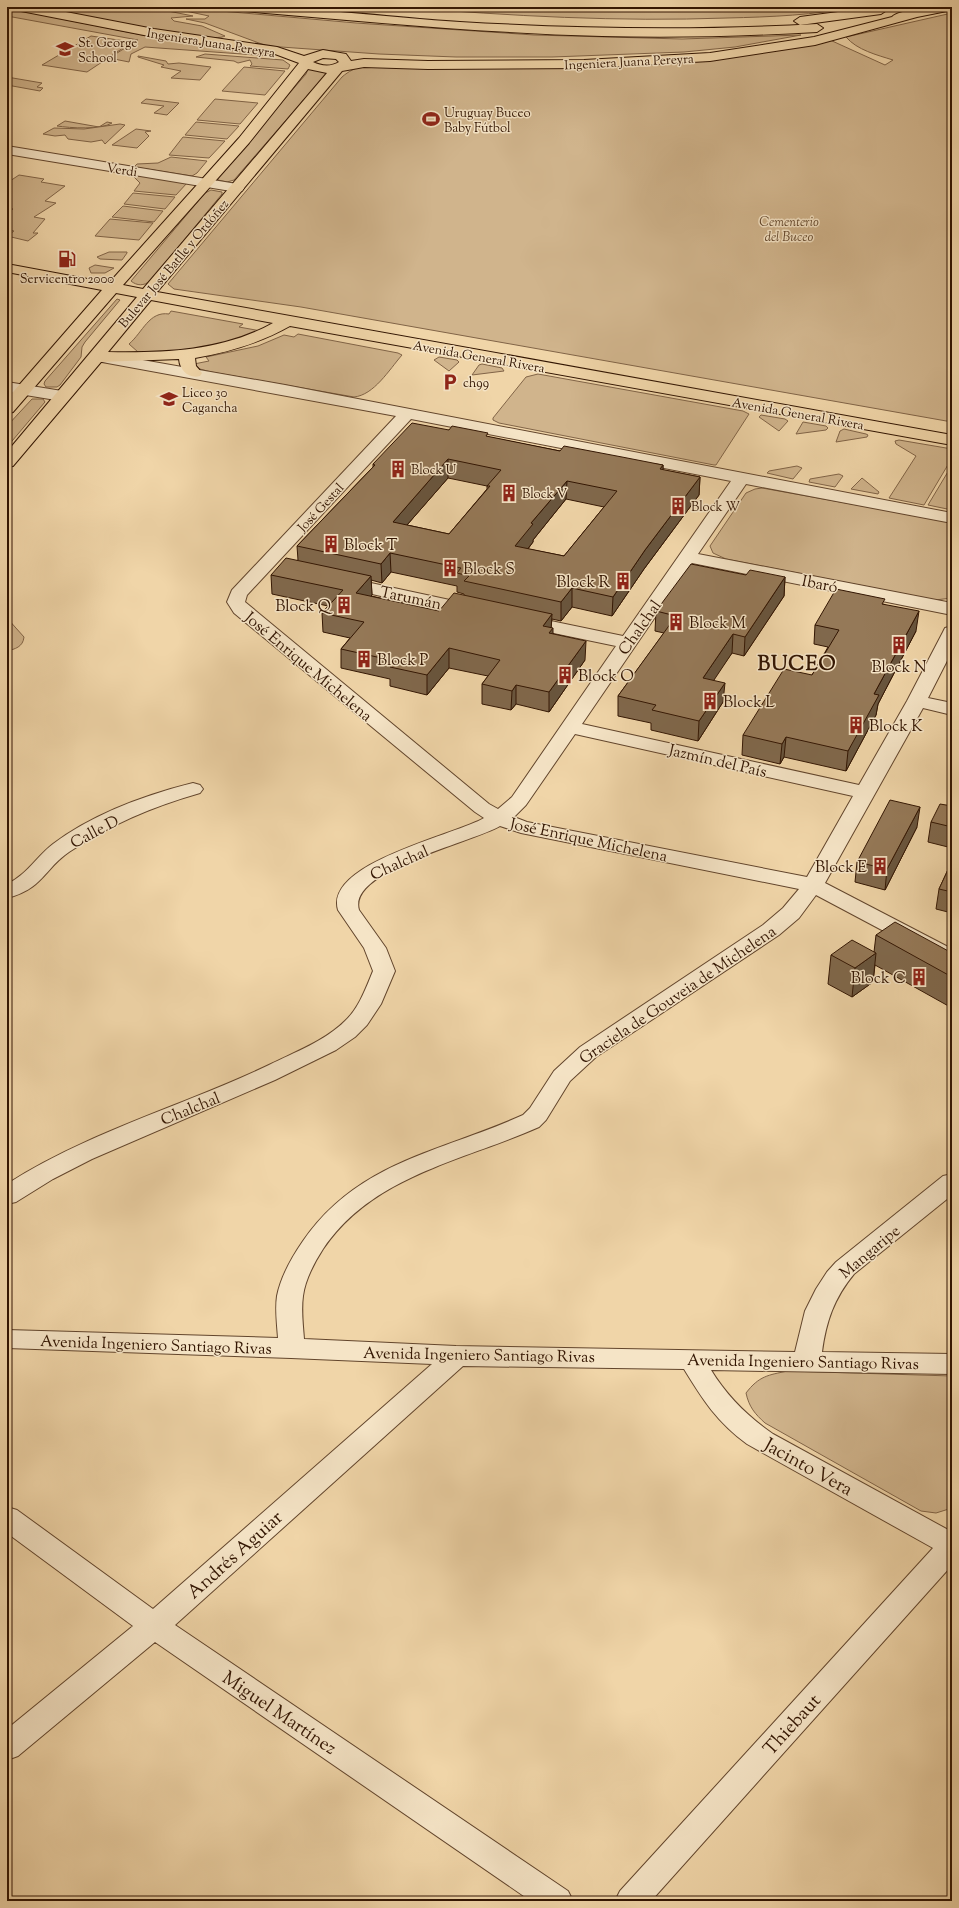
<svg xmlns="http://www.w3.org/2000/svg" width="959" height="1908" viewBox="0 0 959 1908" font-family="'Sorts Mill Goudy',serif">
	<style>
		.green { fill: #d0b48c; stroke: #816447 }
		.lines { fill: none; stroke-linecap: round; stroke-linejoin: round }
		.minor-casing { stroke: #62452c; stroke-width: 2 }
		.major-casing { stroke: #321502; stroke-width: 2 }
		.minor { fill: #f5e4c6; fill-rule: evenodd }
		.major { fill: #f0d5a8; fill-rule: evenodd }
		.wall { fill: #80684c; stroke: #321502; fill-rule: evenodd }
		.shaded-wall { fill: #68553e; stroke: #321502 }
		.building { fill: #957958; stroke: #321502; fill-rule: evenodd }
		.labels { text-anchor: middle; stroke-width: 3; stroke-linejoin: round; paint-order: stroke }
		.far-poi-label { font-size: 13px; fill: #321502; stroke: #f5e4c6; text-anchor: start }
		.far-street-label { font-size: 13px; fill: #321502; stroke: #f5e4c6 }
		.far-park-label { font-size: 13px; font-style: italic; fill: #61452b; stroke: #f5e4c6 }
		.poi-label { font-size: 16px; fill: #321502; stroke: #f5e4c6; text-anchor: start }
		.street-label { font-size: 16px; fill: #321502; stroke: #f5e4c6 }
		.near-street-label { font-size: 19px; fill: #321502; stroke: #f5e4c6 }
		.district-label { font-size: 20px; font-weight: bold; letter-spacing: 1px; fill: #321502; stroke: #f5e4c6 }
	</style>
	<rect width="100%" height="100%" fill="#f0d5a8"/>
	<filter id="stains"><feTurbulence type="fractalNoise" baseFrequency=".005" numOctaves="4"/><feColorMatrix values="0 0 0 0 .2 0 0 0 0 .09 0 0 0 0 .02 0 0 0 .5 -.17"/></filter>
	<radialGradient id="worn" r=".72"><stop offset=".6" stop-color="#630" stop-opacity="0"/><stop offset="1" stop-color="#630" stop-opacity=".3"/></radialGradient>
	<g class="green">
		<path d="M41,7H166L163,10L193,16L171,18L174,21L202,26L225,36C211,45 66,12 41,7Z"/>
		<polygon points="176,7 356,23 534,35 682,39 801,35 735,47 684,52 552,57 456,57 379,54 267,46 205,23 186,19 205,19 209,16 176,9"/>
		<path d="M402,7H857C814,15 771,17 727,18C619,22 510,16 402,7Z"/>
		<polygon points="7,8 147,36 269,56 145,47 131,54 129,62 109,58 138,40 7,16"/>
		<path d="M952,13V422L301,307L174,289L168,284L342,77C349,71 355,68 364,66L602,67L645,65L687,62L830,40L885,65L893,60C877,55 857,50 846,37Z"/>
		<polygon points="91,36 132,42 87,72 42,65"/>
		<polygon points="205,54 283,60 290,65 288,69 250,66 252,64 250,60 238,63 234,61 196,57"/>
		<polygon points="138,56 166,61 168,64 179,63 211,67 200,80 171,78 181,71 161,67 164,65 138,57"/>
		<polygon points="244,67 285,71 265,95 222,91"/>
		<polygon points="308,69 331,71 313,89 234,180 227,182 218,180 217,178 306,74"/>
		<polygon points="7,77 42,83 37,87 43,88 40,91 7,85"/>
		<polygon points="146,99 179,103 167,115 154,113 164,106 141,103"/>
		<polygon points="215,99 258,103 240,124 197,120"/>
		<path d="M65,121L99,127L107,122L112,123C101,130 70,128 57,126Z"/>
		<polygon points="196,122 239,126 227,139 185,135"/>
		<polygon points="120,124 125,125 105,144 102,140 91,142 68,139 65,135 55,136 43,134 54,128 84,129"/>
		<polygon points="136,129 151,131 145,132 149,136 137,148 112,145"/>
		<polygon points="183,137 225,141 209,158 169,155"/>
		<polygon points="171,157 207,161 197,173 192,176 134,167 137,164 158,163"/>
		<polygon points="131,174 187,183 176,195 134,191 140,183"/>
		<polygon points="19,175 44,179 41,182 65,186 45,201 56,203 34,217 45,219 33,233 38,233 28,241 7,236 14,231 7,230 7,213 13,209 7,207 7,183"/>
		<path d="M211,190L222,192V194L150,281C144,286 137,286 131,281L205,193Z"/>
		<polygon points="133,193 175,197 165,209 124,204"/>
		<polygon points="123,206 163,211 154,222 112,217"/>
		<polygon points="110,219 153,223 139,240 95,236"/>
		<polygon points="109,252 127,252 127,253 122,260 100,259 97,257"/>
		<polygon points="95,265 114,268 105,273 91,273 89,268"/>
		<polygon points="117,299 120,300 85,342 82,347 81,357 60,385 57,387 46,387 44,384 45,381"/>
		<path d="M171,311L243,324L239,327L261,331C223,349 176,351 133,354L138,352L129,344C143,332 149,311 169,314Z"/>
		<path d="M298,334L398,353L402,355C389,370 374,395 354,397L211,372L200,369L194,364L209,361L206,357L258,346L284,335L294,337Z"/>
		<polygon points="439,357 457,360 459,362 449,371 434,360"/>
		<polygon points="482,364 502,368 504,371 472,375 479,365"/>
		<polygon points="538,374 743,411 749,414 716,465 714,465 499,423 493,420 493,418 526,377"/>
		<polygon points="32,399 43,399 45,402 7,447 7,426"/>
		<polygon points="761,415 785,419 788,421 779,431 759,417"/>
		<polygon points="803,422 826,426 828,428 826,430 796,434"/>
		<polygon points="844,429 866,434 868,435 867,437 836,442 840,431"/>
		<polygon points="899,440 952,449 952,458 924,505 889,498 916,456 896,444 895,441"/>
		<polygon points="952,465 952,510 928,505"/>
		<polygon points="797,466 802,468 793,479 767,473 769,471"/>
		<polygon points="839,474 843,476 835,487 809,482 810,479"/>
		<polygon points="862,478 879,492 878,494 851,489"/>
		<polygon points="762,488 952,522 952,598 935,600 726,559 713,553 710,546 746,493 755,489"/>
		<path d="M7,618L24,637C23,647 15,649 7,651Z"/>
		<path d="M788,1371L952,1376V1508L936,1513L921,1511L765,1423C755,1414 749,1407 746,1393C759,1376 768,1375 788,1371Z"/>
	</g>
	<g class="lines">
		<g class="minor-casing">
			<g id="minor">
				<polygon points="7,146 237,184 242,185 244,188 242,191 237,192 7,154"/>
				<path d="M97,352L285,385L952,513V523L746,484L698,554L952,603V615L692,563L582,724L859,785L907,701L943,632L945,628L952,626V651L928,698L952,703V715L923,708L825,883L952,949V965L944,963L816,895L799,918L779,935L596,1057L570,1081L546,1120L539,1127C463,1161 373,1175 323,1249C314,1263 305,1280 303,1296C301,1310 303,1325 304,1339L456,1346L795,1352L805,1311L816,1289L827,1272L836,1262L943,1176L952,1174V1195L854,1274C834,1298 826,1322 822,1352L952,1354V1374L711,1370C727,1396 747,1416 773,1434L952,1532V1565L651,1901H615L620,1891L933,1548L747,1444C717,1422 703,1400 684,1369L463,1366L175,1625L568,1891L573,1901H531L155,1642L18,1756L7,1760V1729L133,1626L7,1533V1507L17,1510L153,1609L432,1364L291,1358L7,1348V1330L278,1338C277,1324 275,1309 277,1296C281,1276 292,1257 303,1241C358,1161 441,1152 523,1115L530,1108L554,1071L580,1047L763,925L783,908L799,889L521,833L500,826C474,842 347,870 359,910L386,948L395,971L381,1004L367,1025L355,1037L336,1050L275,1080L92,1159L53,1179L16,1202L7,1204V1184C88,1132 183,1106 269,1065C295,1052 325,1041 345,1021C359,1008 366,988 373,971L364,948L338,910C324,863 455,835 484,818L475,812L234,613L227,602L232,590L396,416L91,360L89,357L91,354ZM411,419L731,481L623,636L522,615L515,617L513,621L515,625L616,646L512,797L498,809L489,804L245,602L247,595ZM575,734L853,796L807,877L527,822L514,817L526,805Z"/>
				<polygon points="7,382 62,391 68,393 70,396 68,399 62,401 7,392"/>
				<polygon points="343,577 473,605 480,607 482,611 480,615 473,617 337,586 334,582 337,578"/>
				<path d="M193,783L200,785L203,789L200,793C154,806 109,825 69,852C44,869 43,889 7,898V884C27,875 36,857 53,844C93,814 145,795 193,783Z"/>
			</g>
		</g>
		<g class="major-casing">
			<g id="major">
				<path d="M15,7H40L154,29L277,47L304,56L323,50L346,54L351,61L364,59L428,61L584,60L710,53L814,37L892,17C899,9 940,7 952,7V10L917,17L815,45L710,61L584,68L428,69L364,67L342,71L157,292L952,435V445L290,326C260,343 229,352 195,358L196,366L202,373L200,376C189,379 180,371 179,359L101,362L13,466L7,467V452L137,297L116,293L13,412L7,414V399L102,290L7,272V264L109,283L239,138L299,63L275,54L154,37L21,11ZM323,58L336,59L339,62C331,67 321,66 313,62ZM308,69L327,73L143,289L123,285L249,143ZM151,300L273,323C223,351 165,353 108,352Z"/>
				<path d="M237,7C312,7 386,17 460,22C580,29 698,31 817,24L823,28L817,32C745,36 674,38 602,36C482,33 362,21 243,11Z"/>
				<polygon points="876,7 885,7 887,10 881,14 800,25 794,21 800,17"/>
			</g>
		</g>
		<use href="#minor" class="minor"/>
		<use href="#major" class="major"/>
	</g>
	<g class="wall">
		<path d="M449,430L488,437L560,451L663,465V470L700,477L699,495L644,569L612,616L572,607L561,621L552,619L551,627L553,634L585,660L549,712L516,704L511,710L482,704V684L488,676L449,668L427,695L390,686V679L341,668V649L350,638L323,632L322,613L328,606L272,594L271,575L298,560L297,546L373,467V464ZM448,478L487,486V489L449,534L407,525ZM566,499L604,507L564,556L528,549L533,542V540ZM391,572L457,586V592L464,594V596L439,611L371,596L372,595L371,580L382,583Z"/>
		<polygon points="785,577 784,596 744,656 732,653 713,680 723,702 698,741 651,730 651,723 618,716 618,696 664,633 655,631 656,611"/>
		<polygon points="884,604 916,631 878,704 876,715 846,771 784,757 780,764 742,755 743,735 812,675 828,647 814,644 815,625"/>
		<polygon points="952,806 952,848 928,842 931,822"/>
		<polygon points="917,827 885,890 855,882 857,862"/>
		<polygon points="952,861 952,913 936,909 939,889"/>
		<polygon points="876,935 952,953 952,1008 875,965 873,982 852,997 828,984 831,955 874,952"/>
	</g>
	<g class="shaded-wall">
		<polygon points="448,459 448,478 393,541 393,522"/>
		<polygon points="663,465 663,483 660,469"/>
		<polygon points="700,477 699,495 644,569 612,616 613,597 645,550"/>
		<polygon points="567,481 566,499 533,540 533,542 515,565 515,546 531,523"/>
		<polygon points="390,553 391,572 382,583 381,564"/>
		<polygon points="371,576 372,595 357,612 356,593"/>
		<polygon points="785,577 784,596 744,656 745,637"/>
		<polygon points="572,588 572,607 561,621 561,602"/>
		<polygon points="919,611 916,631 878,704 876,715 846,771 848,751 874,694"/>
		<polygon points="552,614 551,630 553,628 553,647 543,626"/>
		<polygon points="733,634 732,653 702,698 703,678"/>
		<polygon points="586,641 585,660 549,712 549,692"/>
		<polygon points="449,648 449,668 427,695 427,675"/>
		<polygon points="725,683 723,702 698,741 699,721"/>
		<polygon points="516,685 516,704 511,710 512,691"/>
		<polygon points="786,737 784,757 780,764 782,744"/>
		<polygon points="920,807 917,827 885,890 887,869"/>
		<polygon points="876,953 873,982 852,997 855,968"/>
	</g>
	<g class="building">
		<path d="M412,423L449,430L452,426L488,433L486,436L560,451L564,446L622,457L663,465L660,469L700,477L645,550L613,597L572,588L561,602L464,581L469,576L457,573L461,568L390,553L381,564L297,546L375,465L373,464ZM448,459L501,470L487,486H490L449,534L393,522ZM567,481L617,491L564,556L515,546L533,524L531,523Z"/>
		<polygon points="286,558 371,576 356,593 439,611 454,593 552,614 543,626 553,628 549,633 586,641 549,692 516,685 512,691 482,684 500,660 449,648 427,675 390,667 395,661 341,649 364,622 322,613 343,590 271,575"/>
		<polygon points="691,564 746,575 750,570 785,577 745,637 733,634 703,678 725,683 699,721 652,710 656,705 618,696 676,616 656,611"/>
		<polygon points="836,589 885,599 882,604 919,611 874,694 879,695 848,751 786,737 782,744 743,735 784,669 812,675 839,630 815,625"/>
		<polygon points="890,800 920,807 887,869 857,862"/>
		<polygon points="940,804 952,806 952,827 931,822"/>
		<polygon points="952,861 952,892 939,889"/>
		<polygon points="895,922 952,953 952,977 876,935"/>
		<polygon points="852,940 876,953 855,968 831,955"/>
	</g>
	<defs>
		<g id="school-bare" transform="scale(1.38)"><path d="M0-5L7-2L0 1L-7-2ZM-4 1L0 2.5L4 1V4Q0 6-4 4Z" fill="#8f2418" stroke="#f5e4c6" stroke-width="2.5" paint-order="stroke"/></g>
		<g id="stadium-bare" transform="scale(1.38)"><path d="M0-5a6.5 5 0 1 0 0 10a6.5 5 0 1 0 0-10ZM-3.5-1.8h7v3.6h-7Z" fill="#8f2418" stroke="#f5e4c6" stroke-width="2.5" paint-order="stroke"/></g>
		<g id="fuel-bare" transform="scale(1.38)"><path d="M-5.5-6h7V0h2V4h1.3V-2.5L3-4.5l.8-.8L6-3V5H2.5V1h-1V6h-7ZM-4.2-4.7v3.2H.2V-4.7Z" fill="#8f2418" stroke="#f5e4c6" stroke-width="2.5" paint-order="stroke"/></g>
		<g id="parking-bare" transform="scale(1.38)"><path d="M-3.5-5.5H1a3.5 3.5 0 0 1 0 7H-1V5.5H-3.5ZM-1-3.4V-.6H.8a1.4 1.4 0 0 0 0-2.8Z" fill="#8f2418" stroke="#f5e4c6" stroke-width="2.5" paint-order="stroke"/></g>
		<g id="building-bare" transform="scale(1.38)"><path d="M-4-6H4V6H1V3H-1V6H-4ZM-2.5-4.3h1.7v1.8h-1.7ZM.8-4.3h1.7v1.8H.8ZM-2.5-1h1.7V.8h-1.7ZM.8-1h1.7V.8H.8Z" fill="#8f2418" stroke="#f5e4c6" stroke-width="2.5" paint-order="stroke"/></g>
	</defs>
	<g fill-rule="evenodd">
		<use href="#school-bare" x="65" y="49"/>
		<use href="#stadium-bare" x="431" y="119"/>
		<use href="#fuel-bare" x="67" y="259"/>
		<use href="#parking-bare" x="450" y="382"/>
		<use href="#school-bare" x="169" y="399"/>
		<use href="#building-bare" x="398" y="469"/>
		<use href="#building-bare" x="509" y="493"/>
		<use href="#building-bare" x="678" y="506"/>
		<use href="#building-bare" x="331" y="544"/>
		<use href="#building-bare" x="450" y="568"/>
		<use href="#building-bare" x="623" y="581"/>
		<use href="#building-bare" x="344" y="605"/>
		<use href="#building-bare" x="676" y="622"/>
		<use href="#building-bare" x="899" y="645"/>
		<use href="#building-bare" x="364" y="659"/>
		<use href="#building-bare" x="565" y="675"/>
		<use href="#building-bare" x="710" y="701"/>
		<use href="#building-bare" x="856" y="725"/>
		<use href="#building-bare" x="880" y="866"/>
		<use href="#building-bare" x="919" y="977"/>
	</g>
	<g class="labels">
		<g class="far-poi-label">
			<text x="78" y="47">St. George<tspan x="78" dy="15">School</tspan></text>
			<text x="444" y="117">Uruguay Buceo<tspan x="444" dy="15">Baby Fútbol</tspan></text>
			<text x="67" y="283" text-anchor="middle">Servicentro 2000</text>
			<text x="463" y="387">ch99</text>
			<text x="182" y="397">Liceo 30<tspan x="182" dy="15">Cagancha</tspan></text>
			<text x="411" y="474">Block U</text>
			<text x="522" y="498">Block V</text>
			<text x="691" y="511">Block W</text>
		</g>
		<g class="far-street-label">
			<text transform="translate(211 42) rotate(9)" y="5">Ingeniera Juana Pereyra</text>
			<text transform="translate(629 61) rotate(-3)" y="5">Ingeniera Juana Pereyra</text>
			<text transform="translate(122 169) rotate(9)" y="5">Verdi</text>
			<text transform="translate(173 263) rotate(-50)" y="5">Bulevar José Batlle y Ordóñez</text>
			<text transform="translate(479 356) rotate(10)" y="5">Avenida General Rivera</text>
			<text transform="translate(798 413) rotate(10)" y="5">Avenida General Rivera</text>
			<text transform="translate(320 507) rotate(-47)" y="5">José Gestal</text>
		</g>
		<g class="far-park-label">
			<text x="789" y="226">Cementerio<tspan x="789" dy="15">del Buceo</tspan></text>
		</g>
		<g class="poi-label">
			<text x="344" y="550">Block T</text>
			<text x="463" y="574">Block S</text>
			<text x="610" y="587" text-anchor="end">Block R</text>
			<text x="331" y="611" text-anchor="end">Block Q</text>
			<text x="689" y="628">Block M</text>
			<text x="377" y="665">Block P</text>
			<text x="899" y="672" text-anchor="middle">Block N</text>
			<text x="578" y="681">Block O</text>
			<text x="723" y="707">Block L</text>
			<text x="869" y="731">Block K</text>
			<text x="867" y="872" text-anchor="end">Block E</text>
			<text x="906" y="983" text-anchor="end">Block C</text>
		</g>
		<g class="street-label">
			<text transform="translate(820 583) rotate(11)" y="6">Ibaró</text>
			<text transform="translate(411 597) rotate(12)" y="6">Tarumán</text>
			<text transform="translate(639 627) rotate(-55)" y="6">Chalchal</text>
			<text transform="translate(309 666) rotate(40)" y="6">José Enrique Michelena</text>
			<text transform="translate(718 760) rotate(13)" y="6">Jazmín del País</text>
			<text transform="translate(94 831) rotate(-28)" y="6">Calle D</text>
			<text transform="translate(589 839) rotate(12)" y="6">José Enrique Michelena</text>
			<text transform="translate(399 862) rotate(-24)" y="6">Chalchal</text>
			<text transform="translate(677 994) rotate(-34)" y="6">Graciela de Gouveia de Michelena</text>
			<text transform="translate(190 1108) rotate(-22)" y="6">Chalchal</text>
			<text transform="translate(869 1251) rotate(-40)" y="6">Mangaripe</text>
			<text transform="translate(156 1344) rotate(2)" y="6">Avenida Ingeniero Santiago Rivas</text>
			<text transform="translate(479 1354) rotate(1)" y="6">Avenida Ingeniero Santiago Rivas</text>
			<text transform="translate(803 1361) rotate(1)" y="6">Avenida Ingeniero Santiago Rivas</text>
		</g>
		<g class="near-street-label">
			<text transform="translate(809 1466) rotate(29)" y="7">Jacinto Vera</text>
			<text transform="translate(234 1554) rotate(-42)" y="7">Andrés Aguiar</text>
			<text transform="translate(280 1712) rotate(34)" y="7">Miguel Martínez</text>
			<text transform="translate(791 1724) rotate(-48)" y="7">Thiebaut</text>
		</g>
		<g class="district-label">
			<text x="797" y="670">BUCEO</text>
		</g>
	</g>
	<rect width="959" height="1908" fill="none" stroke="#f0d5a8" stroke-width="24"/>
	<rect x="8" y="8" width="943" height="1892" fill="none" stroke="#321502" stroke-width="2"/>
	<rect x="12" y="12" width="935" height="1884" fill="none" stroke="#321502"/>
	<rect width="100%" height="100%" filter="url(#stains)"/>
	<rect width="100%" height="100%" fill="url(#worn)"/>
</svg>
